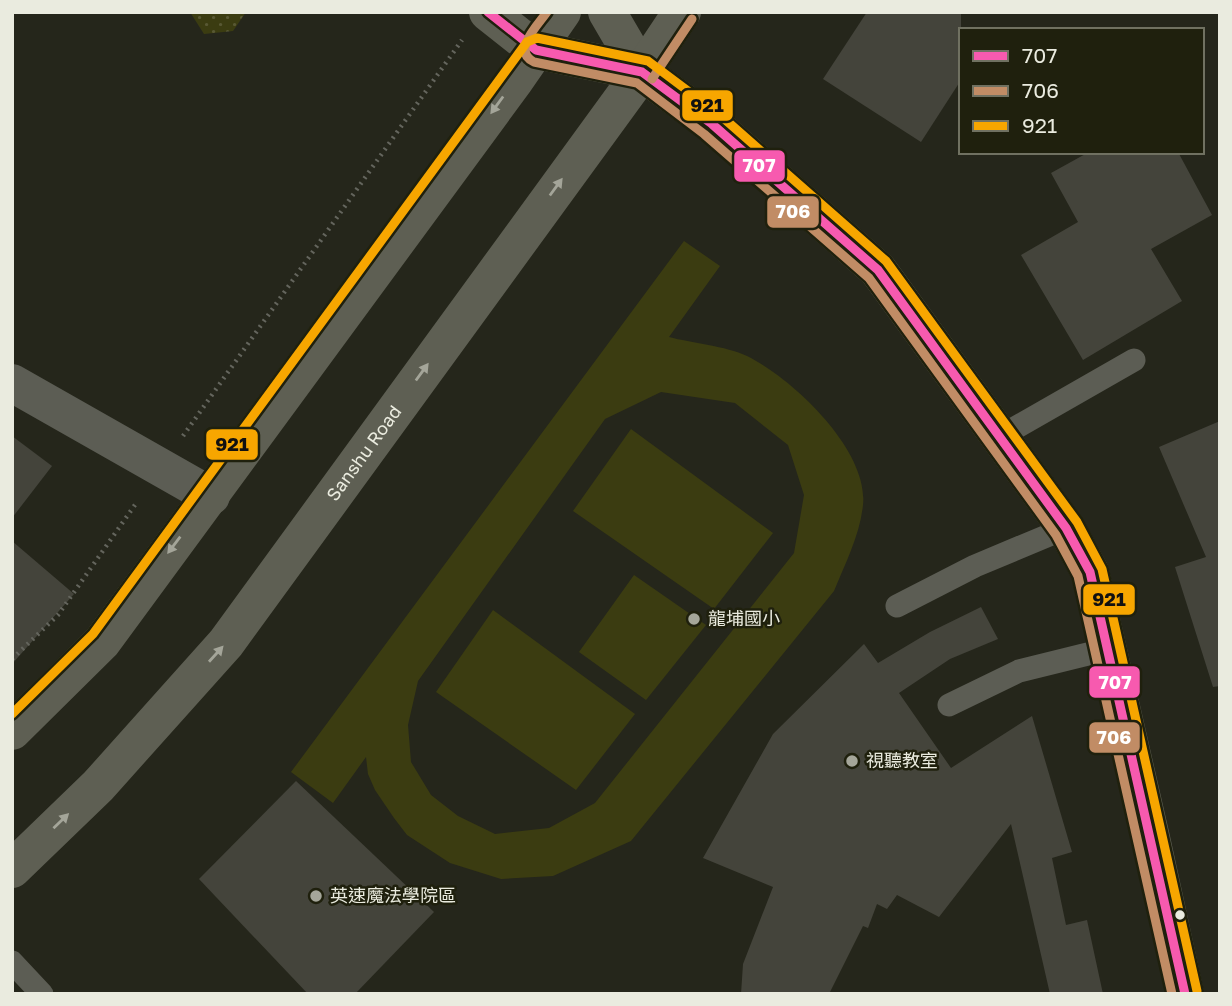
<svg xmlns="http://www.w3.org/2000/svg" width="1232" height="1006" viewBox="0 0 1232 1006" font-family="'Golos Text','Noto Sans TC',sans-serif">
	<style>
		.grass { fill: url(#grass-dots) }
		.pitch { fill: #3b3c11; fill-rule: evenodd }
		.building { fill: #44443b }
		.lines { fill: none; stroke-linecap: round; stroke-linejoin: round }
		.path { stroke: #64655d; stroke-width: 4.5; stroke-dasharray: 2 5; stroke-linecap: butt }
		.lane { stroke: #5c5d54; stroke-width: 23 }
		.street { stroke: #5c5d54; stroke-width: 38 }
		.secondary { stroke: #5e5f53; stroke-width: 38 }
		.bus-1-casing { stroke: #1f200d; stroke-width: 14 }
		.bus-2-casing { stroke: #1f200d; stroke-width: 14 }
		.bus-3-casing { stroke: #1f200d; stroke-width: 14 }
		.bus-1 { stroke: #f75aaf; stroke-width: 9 }
		.bus-2 { stroke: #c18c65; stroke-width: 9 }
		.bus-3 { stroke: #f7a600; stroke-width: 9 }
		.oneway { fill: #a4a599 }
		.poi-dot { fill: #a5a69a; stroke: #1f200d; stroke-width: 2.5 }
		.bus-dot { fill: #eaebdf; stroke: #1f200d; stroke-width: 2.5 }
		.labels { text-anchor: middle; stroke-width: 5; stroke-linejoin: round; paint-order: stroke }
		.street-label { font-size: 18px; fill: #eaebdf; stroke: #1f200d }
		.poi-label { font-size: 18px; fill: #eaebdf; stroke: #1f200d; text-anchor: start }
		.line-badge { stroke: #1f200d; stroke-width: 2.5 }
		.badge-label { font-size: 19px; text-anchor: middle; font-weight: bold; fill: #fff }
		.pale-badge-label { font-size: 19px; text-anchor: middle; font-weight: bold; fill: #111 }
	</style>
	<defs>
		<pattern id="grass-dots" width="8" height="8" patternUnits="userSpaceOnUse" patternTransform="scale(1.75)"><rect width="8" height="8" fill="#3b3c11"/><path d="M2 2h.1M6 6h.1" fill="none" stroke="#585833" stroke-width="1.8" stroke-linecap="round"/></pattern>
	</defs>
	<rect width="100%" height="100%" fill="#25261b"/>
	<polygon class="grass" points="190,12 246,12 233,31 204,34"/>
	<g class="pitch">
		<path d="M684,241L720,266L669,337C691,343 726,346 747,356C792,378 869,450 863,505C860,535 845,564 834,591L631,841L553,876L501,879L450,863L407,835L394,818L375,790L368,774L366,757L333,803L291,772ZM661,392L735,403L788,445L804,495L794,553L595,803L549,828L495,834L458,816L431,795L411,762L408,725L418,681L605,419Z"/>
		<polygon points="631,429 773,533 714,609 573,511"/>
		<polygon points="634,575 706,625 646,700 579,652"/>
		<polygon points="493,610 635,714 576,790 436,692"/>
	</g>
	<g class="building">
		<polygon points="867,12 961,12 961,80 921,142 823,79"/>
		<polygon points="1089,152 1178,152 1212,215 1151,249 1182,301 1083,360 1021,255 1078,222 1051,173"/>
		<polygon points="1220,421 1220,686 1213,687 1175,567 1206,557 1159,447"/>
		<polygon points="12,436 52,466 12,518"/>
		<polygon points="12,541 74,594 12,664"/>
		<polygon points="981,607 998,639 950,659 899,693 951,768 1032,716 1072,852 1052,858 1066,925 1087,920 1103,994 1050,994 1011,824 939,917 897,895 887,909 877,904 868,928 863,926 829,994 741,994 743,964 773,887 703,858 773,734 864,644 878,663 930,632"/>
		<polygon points="296,781 434,912 355,994 308,994 199,879"/>
	</g>
	<g class="lines">
		<g class="path">
			<polyline points="183,436 462,40"/>
			<polyline points="12,659 58,615 137,502"/>
		</g>
		<g class="lane">
			<polyline points="1001,436 1134,360"/>
			<polyline points="897,606 975,566 1066,528"/>
			<polyline points="949,705 1019,671 1108,649"/>
			<polyline points="12,962 42,994"/>
		</g>
		<polyline class="street" points="12,383 211,496"/>
		<g class="secondary">
			<polyline points="488,12 536,50 642,72 712,124 878,270 1066,528 1090,572 1151,838 1185,994"/>
			<polyline points="607,12 642,72"/>
			<polyline points="12,731 102,642 515,80 562,12"/>
			<path id="s1" d="M12,869L98,786L226,643L642,72L682,12"/>
		</g>
		<g class="bus-1-casing">
			<polyline id="bus-1" points="488,12 536,50 642,72 712,124 878,270 1066,528 1090,572 1185,994"/>
		</g>
		<g class="bus-2-casing">
			<g id="bus-2">
				<path d="M547,12C538,25 511,51 534,62L637,83L704,134L869,278L1056,535L1078,576L1172,994"/>
				<polyline points="652,79 692,19"/>
			</g>
		</g>
		<g class="bus-3-casing">
			<polyline id="bus-3" points="12,714 93,634 527,42 537,38 648,61 720,115 886,261 1077,522 1102,569 1197,991"/>
		</g>
		<use href="#bus-1" class="bus-1"/>
		<use href="#bus-2" class="bus-2"/>
		<use href="#bus-3" class="bus-3"/>
	</g>
	<defs><path id="oneway-solid" d="M-6-.8H1V-3.2L6.5 0L1 3.2V.8H-6Z" transform="scale(1.75)"/></defs>
	<g class="oneway">
		<use href="#oneway-solid" transform="translate(497 105) rotate(126)"/>
		<use href="#oneway-solid" transform="translate(556 187) rotate(-54)"/>
		<use href="#oneway-solid" transform="translate(422 372) rotate(-54)"/>
		<use href="#oneway-solid" transform="translate(174 545) rotate(127)"/>
		<use href="#oneway-solid" transform="translate(216 654) rotate(-48)"/>
		<use href="#oneway-solid" transform="translate(61 821) rotate(-44)"/>
	</g>
	<g class="poi-dot">
		<circle cx="694" cy="619" r="7"/>
		<circle cx="852" cy="761" r="7"/>
		<circle cx="316" cy="896" r="7"/>
	</g>
	<circle class="bus-dot" cx="1180" cy="915" r="6"/>
	<g class="labels">
		<g class="street-label">
			<text dy="6" stroke="none"><textPath href="#s1" startOffset="546">Sanshu Road</textPath></text>
		</g>
		<g class="poi-label">
			<text x="708" y="625">龍埔國小</text>
			<text x="866" y="767">視聽教室</text>
			<text x="330" y="902">英速魔法學院區</text>
		</g>
	</g>
	<g class="line-badge">
		<rect x="681" y="89" width="53" height="33" rx="7" fill="#f7a600"/>
		<rect x="733" y="149" width="53" height="34" rx="7" fill="#f75aaf"/>
		<rect x="766" y="195" width="54" height="34" rx="7" fill="#c18c65"/>
		<rect x="205" y="428" width="54" height="33" rx="7" fill="#f7a600"/>
		<rect x="1082" y="583" width="54" height="33" rx="7" fill="#f7a600"/>
		<rect x="1088" y="665" width="53" height="34" rx="7" fill="#f75aaf"/>
		<rect x="1088" y="721" width="53" height="33" rx="7" fill="#c18c65"/>
	</g>
	<g class="badge-label">
		<text x="759" y="172">707</text>
		<text x="793" y="218">706</text>
		<text x="1115" y="689">707</text>
		<text x="1114" y="744">706</text>
	</g>
	<g class="pale-badge-label">
		<text x="707" y="112">921</text>
		<text x="232" y="451">921</text>
		<text x="1109" y="606">921</text>
	</g>
	<rect width="1232" height="1006" fill="none" stroke="#eaebdf" stroke-width="28"/>
	<rect x="959" y="28" width="245" height="126" fill="#1f200d" stroke="#707161" stroke-width="2"/>
	<rect x="973" y="51" width="35" height="10" fill="#f75aaf" stroke="#707161" stroke-width="2"/>
	<text x="1022" y="63" font-size="21" fill="#eaebdf">707</text>
	<rect x="973" y="86" width="35" height="10" fill="#c18c65" stroke="#707161" stroke-width="2"/>
	<text x="1022" y="98" font-size="21" fill="#eaebdf">706</text>
	<rect x="973" y="121" width="35" height="10" fill="#f7a600" stroke="#707161" stroke-width="2"/>
	<text x="1022" y="133" font-size="21" fill="#eaebdf">921</text>
</svg>
